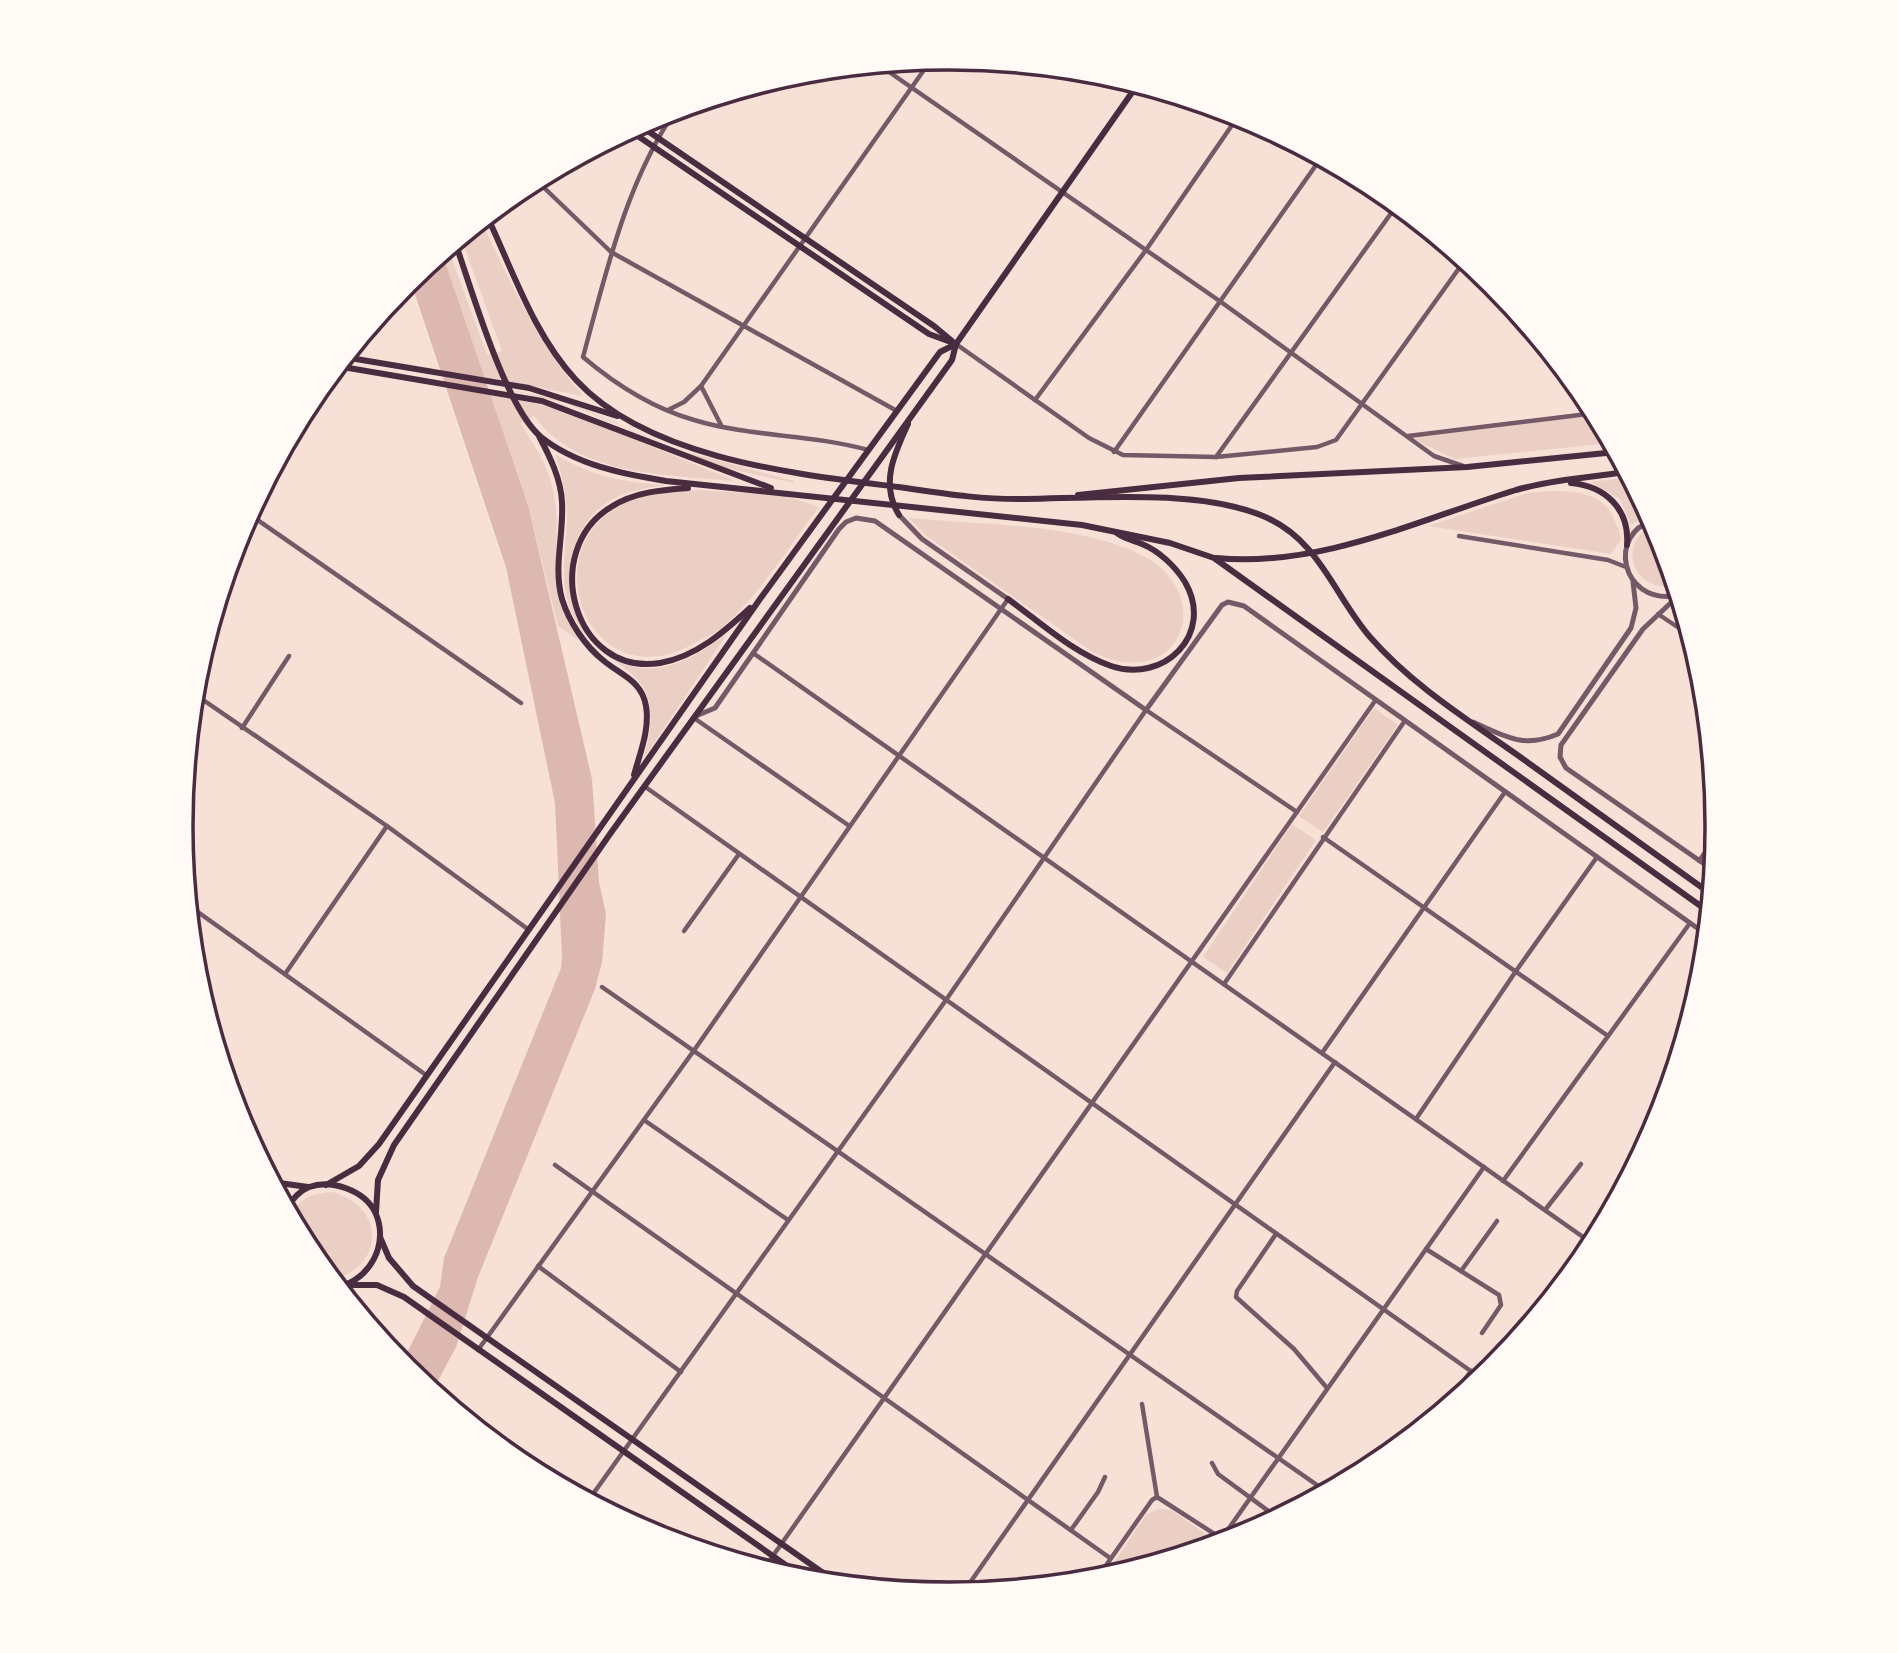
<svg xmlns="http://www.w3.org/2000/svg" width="1898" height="1653" viewBox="0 0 1898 1653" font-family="Raleway,sans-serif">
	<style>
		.green { fill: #ebcfc5 }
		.water { fill: #dcb8b0 }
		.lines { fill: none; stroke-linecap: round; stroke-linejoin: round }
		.minor { stroke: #755966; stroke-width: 4.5 }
		.tertiary { stroke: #755966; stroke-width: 5 }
		.secondary { stroke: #4a2c40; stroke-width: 6 }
		.primary { stroke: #4a2c40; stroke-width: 6 }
		.rim { fill: none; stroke: #4a2c40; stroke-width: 3.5 }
	</style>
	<rect width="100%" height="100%" fill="#f7e1d7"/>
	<g class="green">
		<path d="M481,221C511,283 537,343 583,396L484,377L442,253L448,248L487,355L502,351L461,238Z"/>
		<polygon points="487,385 564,401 683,451 794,481 794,483 725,468 565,403"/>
		<path d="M490,394L553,407L580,417L735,481C667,475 578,476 534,416L521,424C533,443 547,463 552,486C567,545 538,584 580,641L558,626L528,505Z"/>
		<polygon points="1597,415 1612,443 1455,459 1407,436"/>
		<path d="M555,454C589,476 627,483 666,485C645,488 623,491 605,504C540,550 568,674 655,668C681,667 706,648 727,634L644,758C672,654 604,683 572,613C558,580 566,551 567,517C567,496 562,474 555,454Z"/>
		<polygon points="1630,477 1649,513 1631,525 1620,499 1590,482"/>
		<path d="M697,490L782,495L819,507C789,547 761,593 723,627C715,633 704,638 695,643C591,703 531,553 621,505C628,501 636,495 644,493C660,489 681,491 697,490Z"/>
		<path d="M1551,491C1592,491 1611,498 1621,539L1611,554L1428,526L1527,493Z"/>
		<path d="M909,518C980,525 1083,523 1145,557C1216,596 1182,693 1094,653L925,535Z"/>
		<path d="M1655,524L1675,586C1632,593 1615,542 1655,524Z"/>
		<polygon points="1374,708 1398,725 1323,832 1299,816"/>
		<polygon points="1292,824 1316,840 1227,973 1203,957"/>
		<path d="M333,1192C386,1208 385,1266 332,1280L310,1253L289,1216C299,1198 314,1193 333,1192Z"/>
		<polygon points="1158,1509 1171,1510 1220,1544 1103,1579 1146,1515"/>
	</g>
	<polygon class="water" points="442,253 528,505 592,779 599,882 606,914 602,962 595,989 478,1277 456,1347 432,1392 401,1365 440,1287 444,1258 561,968 562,957 555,803 506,567 410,279"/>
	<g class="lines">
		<g class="minor">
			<polyline points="879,65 1221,302 1434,456 1463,466"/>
			<polyline points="1215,108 1235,121"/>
			<path d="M676,110C626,182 606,273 583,357C616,385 652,408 694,420C750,437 811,434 868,450"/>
			<polyline points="536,180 611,252 897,411"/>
			<polyline points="956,344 1089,438 1123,455 1216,457 1317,447 1336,440 1465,260"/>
			<polyline points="701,386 721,425"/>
			<polyline points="1035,400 1146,250 1239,115"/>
			<polyline points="668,410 684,402 701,386 931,60"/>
			<polyline points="1408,436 1596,413"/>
			<polyline points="1114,452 1321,158"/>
			<polyline points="1216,457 1397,205"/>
			<polyline points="249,514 521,703"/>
			<polyline points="1459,536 1608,560 1626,567"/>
			<polyline points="1658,614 1691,636"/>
			<polyline points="753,653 1593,1244"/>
			<polyline points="193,693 387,826 529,930"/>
			<polyline points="694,718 848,825"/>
			<polyline points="242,728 289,656"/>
			<polyline points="644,786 1482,1379"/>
			<polyline points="1323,837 1608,1036"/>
			<polyline points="1699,861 1717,835"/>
			<polyline points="188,905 426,1075"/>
			<polyline points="684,931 739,854"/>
			<polyline points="285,974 387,826"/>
			<polyline points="1224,984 1404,722"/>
			<polyline points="602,987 1327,1492"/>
			<polyline points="1322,1053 1505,792"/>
			<polyline points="219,1054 222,1049"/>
			<polyline points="1416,1119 1516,971 1597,857"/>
			<polyline points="644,1120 788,1220"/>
			<polyline points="555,1165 1110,1558"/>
			<polyline points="1503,1181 1690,923"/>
			<polyline points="1545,1210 1581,1164"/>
			<polyline points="1276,1234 1237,1291 1236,1297 1294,1349 1327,1388"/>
			<polyline points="1426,1249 1499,1295 1501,1305 1482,1333"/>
			<polyline points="538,1266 681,1372"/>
			<polyline points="1461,1271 1497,1221"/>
			<polyline points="478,1350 695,1049 1008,599"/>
			<polyline points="1142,1404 1157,1497"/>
			<polyline points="1439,1414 1471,1371"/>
			<polyline points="1212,1463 1218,1474 1278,1518"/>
			<polyline points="1367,1471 1387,1443"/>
			<polyline points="588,1501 946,1000 1146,710 1297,812"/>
			<polyline points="1071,1530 1098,1492 1105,1477"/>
			<polyline points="1222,1538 1484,1167"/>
			<polyline points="763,1570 1375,701"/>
			<polyline points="1095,1581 1152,1500 1157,1497 1227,1542"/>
			<polyline points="962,1594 1335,1062"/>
		</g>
		<g class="tertiary">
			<polyline points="899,515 922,539 1008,599"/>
			<path d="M1653,521C1608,533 1620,603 1675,596"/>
			<polyline points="1678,596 1643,629 1561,745 1560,757 1566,768 1713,870"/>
			<polyline points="696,716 715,708 839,529 846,522 856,518 875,521 1146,710 1222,605 1228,602 1244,606 1707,935"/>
			<path d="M1473,722C1505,736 1523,749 1558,734L1631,628L1636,608L1633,582"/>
		</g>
		<g class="secondary">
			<polyline points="639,125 934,326 952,341"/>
			<polyline points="629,130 929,334 956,344"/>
			<polyline points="272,1182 308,1187"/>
			<polyline points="380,1237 389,1258 413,1286 839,1584"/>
			<polyline points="350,1285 377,1285 404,1297 810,1582"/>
		</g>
		<g class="primary">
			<path d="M487,216C513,271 534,335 576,380C649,459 796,474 898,487C940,493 982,500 1025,499C1095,498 1198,489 1263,516C1320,540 1333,594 1370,637C1411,684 1465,718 1516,754C1581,801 1646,847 1711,894"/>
			<path d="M455,242C472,290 505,407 541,437C576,465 623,474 666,481L1082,525L1170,543L1214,558L1709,912"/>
			<polyline points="344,357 529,388 617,416"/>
			<polyline points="337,366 542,401 771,488"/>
			<path d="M539,436C550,457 561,479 562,502C564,535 553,567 562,599C569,622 585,646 604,661C621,675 642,681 646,706C650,729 640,753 634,775"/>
			<path d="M1571,483C1605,486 1630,509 1627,545"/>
			<path d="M688,488C661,490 634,492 611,507C539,551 574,677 660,663C696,657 725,631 750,608"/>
			<polyline points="1078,495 1239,478 1467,467 1616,452"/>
			<path d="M899,515C880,484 894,454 908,424"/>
			<path d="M1216,558C1320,568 1418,520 1516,490C1552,480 1590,477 1627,472"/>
			<path d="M1008,599C1040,622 1073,653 1111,666C1164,684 1215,634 1185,582C1175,566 1159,551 1142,544C1133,540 1125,539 1117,533"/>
			<polyline points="326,1185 359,1166 379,1144 760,599 940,352 956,344"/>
			<path d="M286,1210C291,1201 299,1191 309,1187C331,1179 364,1190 375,1212C390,1243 370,1280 338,1287"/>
			<polyline points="376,1212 378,1180 394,1145 610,834 952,360 956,344 1138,84"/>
		</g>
	</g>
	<path d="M0 0H1898V1653H0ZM193 826a756 756 0 1 1 1512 0a756 756 0 1 1-1512 0Z" fill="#fffaf5" fill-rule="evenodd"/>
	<path class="rim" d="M193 826a756 756 0 1 1 1512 0a756 756 0 1 1-1512 0Z"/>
</svg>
